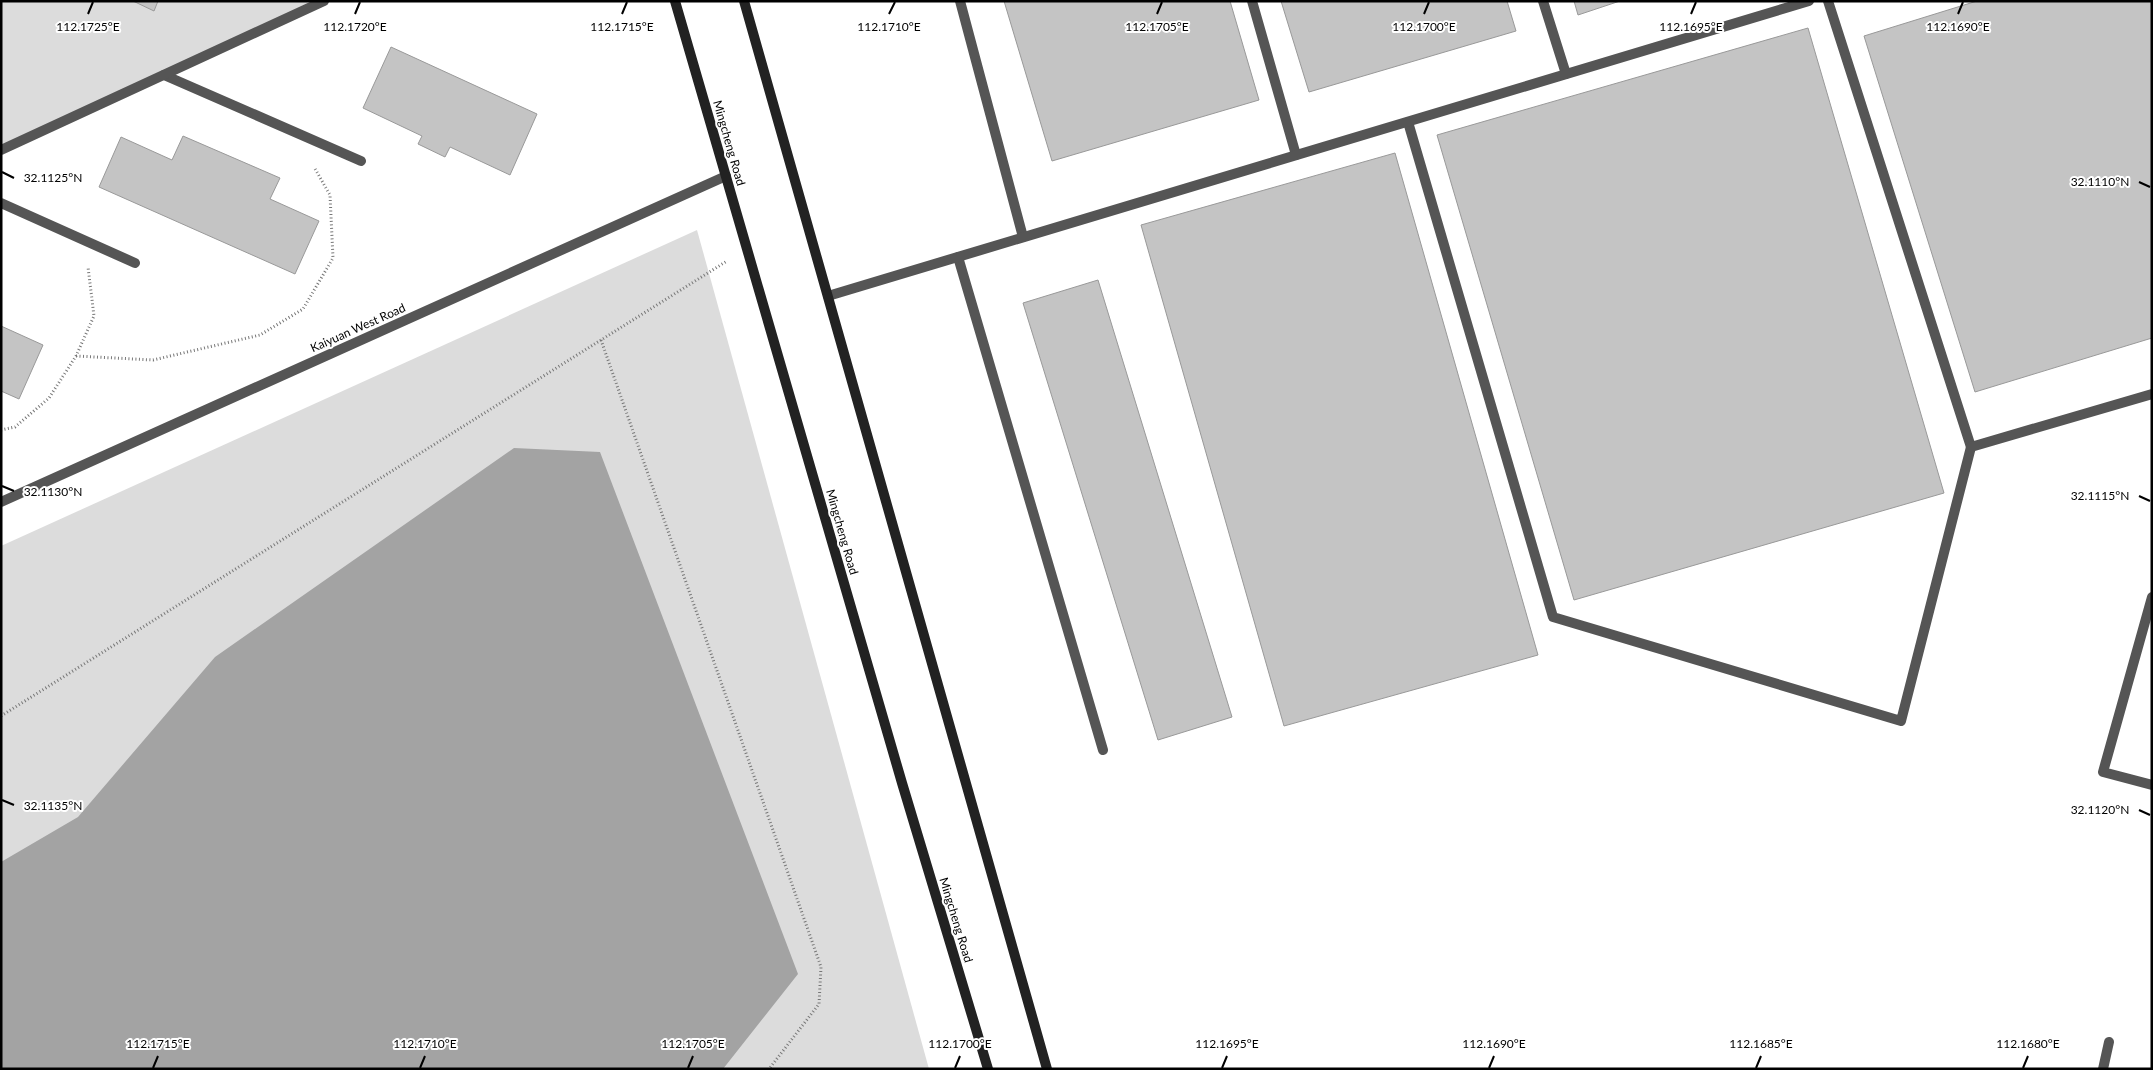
<svg xmlns="http://www.w3.org/2000/svg" width="2153" height="1070" viewBox="0 0 2153 1070" font-family="Lato,sans-serif">
	<style>
		.green { fill: #dcdcdc }
		.water { fill: #a3a3a3 }
		.building { fill: #c4c4c4; stroke: #999 }
		.lines { fill: none; stroke-linecap: round; stroke-linejoin: round }
		.path { stroke: #777; stroke-width: 3; stroke-dasharray: 1 2.5; stroke-linecap: butt }
		.service { stroke: #555; stroke-width: 10 }
		.minor { stroke: #555; stroke-width: 10 }
		.secondary { stroke: #222; stroke-width: 10 }
		.ticks { fill: none; stroke: #000; stroke-width: 2 }
		.labels { text-anchor: middle; stroke-width: 4; stroke-linejoin: round; paint-order: stroke }
		.street-label { font-size: 12px; fill: #000; stroke: #fff }
		.ticks-label { font-size: 12px; text-anchor: middle; fill: #000; stroke: #fff; stroke-width: 4; stroke-linejoin: round; paint-order: stroke }
	</style>
	<rect width="100%" height="100%" fill="#fff"/>
	<g class="green">
		<polygon points="1,1 324,1 1,150"/>
		<polygon points="697,230 929,1069 1,1069 1,546"/>
	</g>
	<polygon class="water" points="514,448 600,452 798,974 723,1069 1,1069 1,862 78,817 215,657"/>
	<g class="building">
		<polygon points="133,1 158,1 154,11"/>
		<polygon points="1004,1 1230,1 1259,100 1052,161"/>
		<polygon points="1281,1 1507,1 1516,31 1309,92"/>
		<polygon points="1574,1 1620,1 1578,15"/>
		<polygon points="1977,1 2152,1 2152,338 1975,392 1864,36"/>
		<polygon points="1808,28 1944,493 1574,600 1437,135"/>
		<polygon points="391,47 537,114 510,175 450,147 445,157 418,144 422,136 363,108"/>
		<polygon points="183,136 280,178 270,199 319,221 295,274 99,187 121,137 172,160"/>
		<polygon points="1395,153 1538,655 1284,726 1141,225"/>
		<polygon points="1098,280 1232,717 1158,740 1023,303"/>
		<polygon points="1,326 43,345 19,399 1,391"/>
	</g>
	<g class="lines">
		<g class="path">
			<polyline points="601,340 821,967 819,1004 769,1069"/>
			<polyline points="76,356 153,360 260,335 303,309 333,258 330,195 314,167"/>
			<polyline points="1,430 15,427 49,398 76,356 94,316 88,267"/>
			<polyline points="1,716 727,261"/>
		</g>
		<g class="service">
			<polyline points="960,1 1023,237"/>
			<polyline points="1252,1 1296,155"/>
			<polyline points="1543,1 1566,74"/>
			<polyline points="1828,1 1971,447"/>
			<polyline points="164,75 361,161"/>
			<polyline points="1408,122 1553,617 1901,721 1971,447 2152,394"/>
			<polyline points="1,150 324,1"/>
			<polyline points="1,203 135,263"/>
			<polyline points="958,257 1103,750"/>
			<polyline points="828,296 1809,1"/>
			<polyline points="2152,597 2103,772 2152,785"/>
			<polyline points="2103,1069 2109,1042"/>
		</g>
		<polyline class="minor" points="1,502 726,176"/>
		<g class="secondary">
			<polyline points="675,1 902,783 988,1069"/>
			<polyline points="744,1 1047,1069"/>
		</g>
	</g>
	<path class="ticks" d="M88,14L93,2M355,14L360,2M622,14L627,2M889,14L895,2M1157,14L1162,2M1424,14L1429,2M1691,14L1696,2M1958,14L1963,2M2,172L14,178M2139,182L2150,187M2,486L14,491M2139,496L2150,501M2,800L14,805M2139,810L2150,815M153,1068L158,1056M420,1068L425,1056M688,1068L693,1056M955,1068L960,1056M1222,1068L1227,1056M1489,1068L1494,1056M1756,1068L1761,1056M2023,1068L2028,1056"/>
	<g class="labels">
		<g class="street-label">
			<text transform="translate(729 143) rotate(74)" y="4">Mingcheng Road</text>
			<text transform="translate(358 328) rotate(-24)" y="4">Kaiyuan West Road</text>
			<text transform="translate(842 532) rotate(74)" y="4">Mingcheng Road</text>
			<text transform="translate(956 920) rotate(73)" y="4">Mingcheng Road</text>
		</g>
	</g>
	<g class="ticks-label">
		<text x="88" y="31">112.1725°E</text>
		<text x="355" y="31">112.1720°E</text>
		<text x="622" y="31">112.1715°E</text>
		<text x="889" y="31">112.1710°E</text>
		<text x="1157" y="31">112.1705°E</text>
		<text x="1958" y="31">112.1690°E</text>
		<text x="1424" y="31">112.1700°E</text>
		<text x="1691" y="31">112.1695°E</text>
		<text x="53" y="182">32.1125°N</text>
		<text x="2100" y="186">32.1110°N</text>
		<text x="53" y="496">32.1130°N</text>
		<text x="2100" y="500">32.1115°N</text>
		<text x="53" y="810">32.1135°N</text>
		<text x="2100" y="814">32.1120°N</text>
		<text x="158" y="1048">112.1715°E</text>
		<text x="425" y="1048">112.1710°E</text>
		<text x="693" y="1048">112.1705°E</text>
		<text x="960" y="1048">112.1700°E</text>
		<text x="1227" y="1048">112.1695°E</text>
		<text x="1494" y="1048">112.1690°E</text>
		<text x="1761" y="1048">112.1685°E</text>
		<text x="2028" y="1048">112.1680°E</text>
	</g>
	<rect width="2153" height="1070" fill="none" stroke="#000000" stroke-width="5"/>
</svg>
